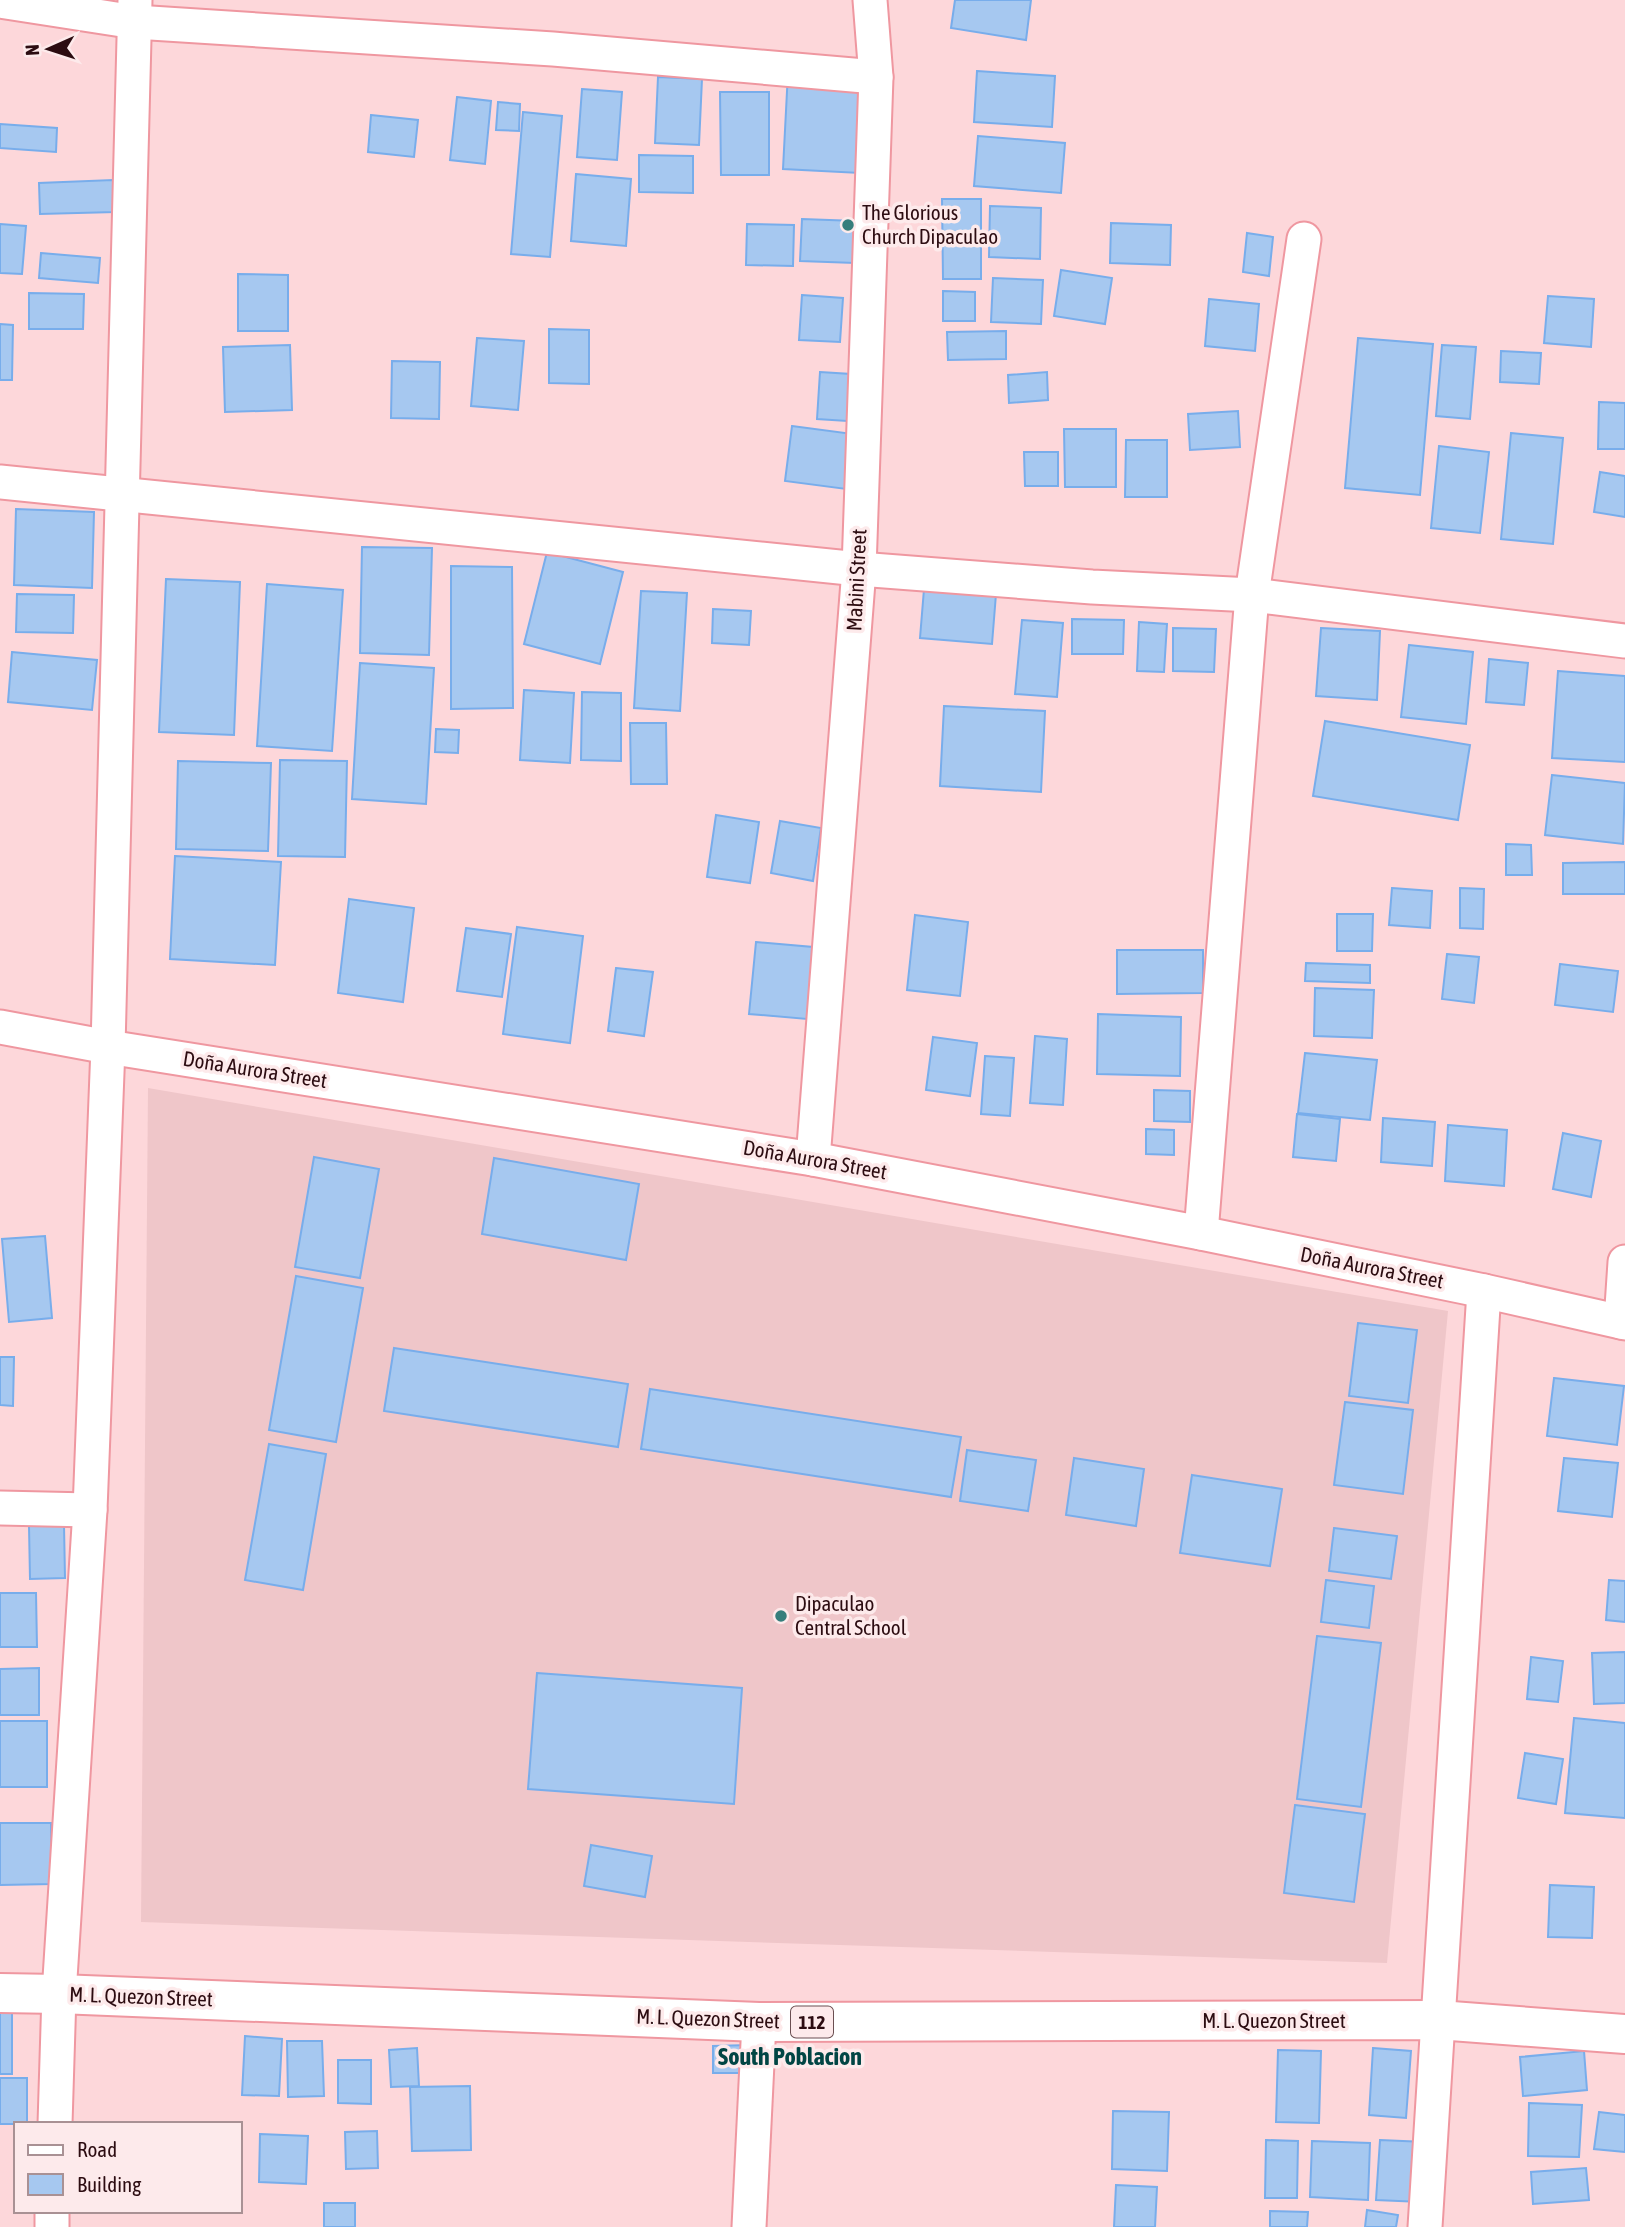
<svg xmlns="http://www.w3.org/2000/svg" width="1625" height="2227" viewBox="0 0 1625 2227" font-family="'Asap Condensed',sans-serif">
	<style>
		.built { fill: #efc6c9 }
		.building { fill: #a6c8f0; stroke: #78adeb; stroke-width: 2 }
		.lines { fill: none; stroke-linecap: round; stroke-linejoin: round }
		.street-casing { stroke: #ef97a0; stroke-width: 37 }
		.primary-casing { stroke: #ef97a0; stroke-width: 42 }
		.street { stroke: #fff; stroke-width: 33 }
		.primary { stroke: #fff; stroke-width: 38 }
		.poi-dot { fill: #367e7c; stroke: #fdeaeb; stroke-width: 2.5 }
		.labels { text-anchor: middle; stroke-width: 7; stroke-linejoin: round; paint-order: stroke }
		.shield { fill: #fdeaeb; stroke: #6b4f52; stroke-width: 2 }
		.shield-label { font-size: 19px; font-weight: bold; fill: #2c0c11 }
		.poi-label { font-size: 21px; fill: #2c0c11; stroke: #fdeaeb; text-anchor: start }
		.street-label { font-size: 21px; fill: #2c0c11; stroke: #fdeaeb }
		.quarter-label { font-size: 24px; font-weight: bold; fill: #014544; stroke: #fdeaeb }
	</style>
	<rect width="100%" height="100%" fill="#fdd7da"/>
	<polygon class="built" points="148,1088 1448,1311 1387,1963 141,1922"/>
	<g class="building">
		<polygon points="955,0 1031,0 1026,40 951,28"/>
		<polygon points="977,71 1055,76 1052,127 974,122"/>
		<polygon points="788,72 865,77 860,173 783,169"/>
		<polygon points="658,77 702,79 699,145 655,143"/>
		<polygon points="582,89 622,92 617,160 577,157"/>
		<polygon points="720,92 769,92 769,175 721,175"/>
		<polygon points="457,97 491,101 485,164 450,160"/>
		<polygon points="498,102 520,104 519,131 496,130"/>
		<polygon points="523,112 562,116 550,257 511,254"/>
		<polygon points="371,115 418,120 414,157 368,152"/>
		<polygon points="0,124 57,128 56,152 0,148"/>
		<polygon points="978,136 1065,143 1061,193 974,186"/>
		<polygon points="639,155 693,156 693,193 639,192"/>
		<polygon points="576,174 631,179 626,246 571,241"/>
		<polygon points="113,180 115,212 40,214 39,183"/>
		<polygon points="942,199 981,199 981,279 943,279"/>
		<polygon points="990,206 1041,208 1040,259 989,257"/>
		<polygon points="802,219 856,221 855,263 800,261"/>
		<polygon points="1111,223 1171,225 1170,265 1110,263"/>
		<polygon points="0,224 26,226 22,274 0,273"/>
		<polygon points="747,224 794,225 793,266 746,265"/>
		<polygon points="1247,233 1273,237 1269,276 1243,272"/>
		<polygon points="41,253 100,258 98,283 39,278"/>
		<polygon points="1061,270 1112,278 1105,324 1054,316"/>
		<polygon points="238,274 288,275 288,331 238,331"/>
		<polygon points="993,278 1043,280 1041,324 991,322"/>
		<polygon points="943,291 975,292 975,321 943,321"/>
		<polygon points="29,293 84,294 83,329 29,329"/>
		<polygon points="802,295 843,298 840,342 799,340"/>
		<polygon points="1548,296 1594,299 1591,347 1544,343"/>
		<polygon points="1209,299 1259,304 1255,351 1205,346"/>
		<polygon points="0,324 13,325 12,380 0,380"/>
		<polygon points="549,329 589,330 589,384 549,383"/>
		<polygon points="1006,331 1006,359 948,360 947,332"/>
		<polygon points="477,338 524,341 518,410 471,406"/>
		<polygon points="1358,338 1433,344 1420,495 1345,488"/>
		<polygon points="290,345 292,410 225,412 223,347"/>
		<polygon points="1442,345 1476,347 1470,419 1436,416"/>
		<polygon points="1501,351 1541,353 1539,384 1500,382"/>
		<polygon points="392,361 440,362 439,419 391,418"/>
		<polygon points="820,372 851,374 847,421 817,419"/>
		<polygon points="1047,372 1048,400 1009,403 1008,375"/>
		<polygon points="1599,402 1625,403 1625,449 1598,449"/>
		<polygon points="1238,411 1240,447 1190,450 1188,414"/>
		<polygon points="792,426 853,434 846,489 785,481"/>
		<polygon points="1064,429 1116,429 1116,487 1065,487"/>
		<polygon points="1511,433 1563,438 1553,544 1501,539"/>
		<polygon points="1126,440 1167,440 1167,497 1125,497"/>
		<polygon points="1439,446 1489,452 1480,533 1431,528"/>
		<polygon points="1024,452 1058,452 1058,486 1025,486"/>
		<polygon points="1600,472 1625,476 1625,517 1594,512"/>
		<polygon points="16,509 94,512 92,588 14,585"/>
		<polygon points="362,547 432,548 429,655 360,653"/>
		<polygon points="547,552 623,572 600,664 524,644"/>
		<polygon points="451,566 512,567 513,708 451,709"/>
		<polygon points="166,579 240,582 234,735 159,732"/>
		<polygon points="267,584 343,590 332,751 257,746"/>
		<polygon points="924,589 996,594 992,644 920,638"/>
		<polygon points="641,591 687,593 680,711 634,708"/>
		<polygon points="17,594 74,595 73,633 16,632"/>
		<polygon points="713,609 751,611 749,645 712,643"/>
		<polygon points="1072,619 1124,620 1123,654 1072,654"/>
		<polygon points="1022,620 1063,623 1057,697 1015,694"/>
		<polygon points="1139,622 1167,624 1164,672 1137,671"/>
		<polygon points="1173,628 1216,629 1214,672 1173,671"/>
		<polygon points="1321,628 1380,631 1377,700 1316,696"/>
		<polygon points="1409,645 1473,652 1466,724 1401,717"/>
		<polygon points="12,652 97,660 92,710 8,702"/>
		<polygon points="1489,659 1528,663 1524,705 1486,702"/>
		<polygon points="360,663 434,668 426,804 352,799"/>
		<polygon points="1558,671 1625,676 1625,762 1552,758"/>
		<polygon points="524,690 574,693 570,763 520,760"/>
		<polygon points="582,692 621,693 621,761 581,760"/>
		<polygon points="944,706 1045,711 1041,792 940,786"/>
		<polygon points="1325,721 1470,745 1458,820 1313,796"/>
		<polygon points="630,723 666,723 667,784 631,784"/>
		<polygon points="436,729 459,730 458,753 435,752"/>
		<polygon points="280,760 347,761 345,857 278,856"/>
		<polygon points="178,761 271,763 268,851 176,849"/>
		<polygon points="1552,775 1625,783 1623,844 1545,835"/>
		<polygon points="716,815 759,822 750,883 707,877"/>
		<polygon points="780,821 821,828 813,881 771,873"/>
		<polygon points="1506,844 1531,845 1532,875 1506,875"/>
		<polygon points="175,856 281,862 275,965 170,959"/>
		<polygon points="1625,862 1625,894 1563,894 1563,863"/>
		<polygon points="1392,888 1432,891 1430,928 1389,925"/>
		<polygon points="1460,888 1484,889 1483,929 1460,928"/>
		<polygon points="349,899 414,908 403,1002 338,993"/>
		<polygon points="1337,914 1373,914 1372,951 1337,951"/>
		<polygon points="915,915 968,922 960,996 907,990"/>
		<polygon points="517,927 583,936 570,1043 503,1034"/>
		<polygon points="466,928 511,934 502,997 457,991"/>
		<polygon points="756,942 813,947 807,1019 749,1014"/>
		<polygon points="1117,950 1203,950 1203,993 1117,994"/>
		<polygon points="1447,954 1479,957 1474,1003 1442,999"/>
		<polygon points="1306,963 1370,965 1370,983 1305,981"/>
		<polygon points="1560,964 1618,971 1613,1012 1555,1005"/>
		<polygon points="616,968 653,972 644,1036 608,1031"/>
		<polygon points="1315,988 1374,990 1372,1038 1314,1036"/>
		<polygon points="1098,1014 1181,1017 1180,1076 1097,1074"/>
		<polygon points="1035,1036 1067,1039 1063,1105 1030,1103"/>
		<polygon points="933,1037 977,1043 970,1096 926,1090"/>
		<polygon points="1305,1053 1377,1060 1370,1120 1298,1113"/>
		<polygon points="985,1056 1014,1058 1010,1116 981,1114"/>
		<polygon points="1154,1090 1190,1091 1190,1122 1154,1121"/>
		<polygon points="1297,1114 1340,1119 1336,1161 1293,1157"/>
		<polygon points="1383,1118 1435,1122 1432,1166 1381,1162"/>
		<polygon points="1448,1125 1507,1130 1504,1186 1445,1181"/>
		<polygon points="1146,1129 1174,1130 1174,1155 1146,1154"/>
		<polygon points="1563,1133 1601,1141 1591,1197 1553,1189"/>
		<polygon points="314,1157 379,1169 360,1278 295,1267"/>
		<polygon points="494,1158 639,1184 626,1260 482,1234"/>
		<polygon points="45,1236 52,1318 9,1322 2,1239"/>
		<polygon points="296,1276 363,1288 336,1442 269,1430"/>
		<polygon points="1358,1323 1417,1330 1408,1403 1349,1396"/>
		<polygon points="394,1348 628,1384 618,1447 384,1411"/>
		<polygon points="0,1357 14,1357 13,1406 0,1405"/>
		<polygon points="1554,1378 1624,1386 1617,1445 1547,1436"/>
		<polygon points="650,1389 961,1437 951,1497 641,1449"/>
		<polygon points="1345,1402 1413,1410 1403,1494 1334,1485"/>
		<polygon points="269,1444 326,1454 303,1590 245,1580"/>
		<polygon points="967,1450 1036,1460 1028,1511 960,1501"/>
		<polygon points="1074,1458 1144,1469 1136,1526 1066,1515"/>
		<polygon points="1564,1458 1618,1463 1612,1517 1558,1511"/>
		<polygon points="1192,1475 1282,1489 1270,1566 1180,1553"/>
		<polygon points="64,1525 65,1578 30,1579 29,1526"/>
		<polygon points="1334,1528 1397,1536 1391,1579 1329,1571"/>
		<polygon points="1326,1580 1374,1586 1369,1628 1321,1622"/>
		<polygon points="1609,1580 1625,1581 1625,1622 1606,1620"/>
		<polygon points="0,1593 36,1593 37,1647 0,1647"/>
		<polygon points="1317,1636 1381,1643 1361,1807 1297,1799"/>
		<polygon points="1625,1652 1625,1703 1594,1704 1592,1653"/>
		<polygon points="1531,1657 1563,1661 1558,1702 1527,1699"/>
		<polygon points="39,1668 39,1715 0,1715 0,1669"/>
		<polygon points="537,1673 742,1688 734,1804 528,1789"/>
		<polygon points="1574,1718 1625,1723 1625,1818 1565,1813"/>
		<rect x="0" y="1721" width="47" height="66"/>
		<polygon points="1525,1753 1563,1759 1556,1804 1518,1798"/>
		<polygon points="1295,1805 1365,1814 1354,1902 1284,1893"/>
		<polygon points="0,1823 51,1823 52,1884 0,1885"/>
		<polygon points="591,1845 652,1856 645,1897 584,1886"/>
		<polygon points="1550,1885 1594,1887 1592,1938 1548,1937"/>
		<rect x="0" y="2010" width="12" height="64"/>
		<polygon points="245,2036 282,2039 279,2096 242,2095"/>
		<polygon points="287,2041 322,2041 324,2096 288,2097"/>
		<polygon points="749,2045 749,2073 713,2073 713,2046"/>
		<polygon points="417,2048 419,2086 391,2087 389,2050"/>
		<polygon points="1373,2048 1411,2051 1406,2118 1369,2115"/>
		<polygon points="1278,2050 1321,2051 1319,2123 1276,2122"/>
		<polygon points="1584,2051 1587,2090 1523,2096 1520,2057"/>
		<polygon points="338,2060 371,2060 371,2104 338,2103"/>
		<rect x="0" y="2078" width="27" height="46"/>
		<polygon points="470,2086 471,2150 412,2151 410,2087"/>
		<polygon points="1529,2103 1582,2105 1579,2157 1528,2156"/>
		<polygon points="1113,2111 1169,2112 1167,2171 1112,2169"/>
		<polygon points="1599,2112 1625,2115 1625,2152 1594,2149"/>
		<polygon points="377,2131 378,2168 346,2169 345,2132"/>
		<polygon points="260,2134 308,2136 306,2184 259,2182"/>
		<polygon points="1266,2140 1298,2141 1297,2198 1265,2198"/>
		<polygon points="1380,2140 1425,2142 1421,2202 1376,2200"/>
		<polygon points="1312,2141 1370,2143 1368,2200 1310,2197"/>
		<polygon points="1586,2168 1589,2200 1533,2204 1531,2172"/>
		<polygon points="1116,2185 1157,2187 1155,2227 1114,2227"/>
		<rect x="324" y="2203" width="31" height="24"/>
		<polygon points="1367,2210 1398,2215 1396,2227 1365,2227"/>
		<polygon points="1270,2211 1308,2212 1307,2227 1270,2227"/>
	</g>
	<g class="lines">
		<g class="street-casing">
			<g id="street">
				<polyline points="0,1 135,22 553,49 876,77"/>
				<polyline points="0,482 859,569 1092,587 1252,595 1625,641"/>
				<polyline points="0,1027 108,1047 813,1159 1201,1233 1484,1291 1625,1323"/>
				<polyline points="813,1159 859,569 876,77 870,0"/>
				<polyline points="1201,1233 1252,595 1304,239"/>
				<polyline points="1621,1322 1625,1262"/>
				<polyline points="0,1508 90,1510"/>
				<polyline points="55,2124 59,1994 90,1510 108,1047 135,0"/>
				<polyline points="52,2227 52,2211"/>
				<polyline points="749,2227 759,2022"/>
				<polyline points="1425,2227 1484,1291"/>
			</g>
		</g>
		<g class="primary-casing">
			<polyline id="primary" points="0,1993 59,1994 759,2022 1438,2020 1625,2034"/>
		</g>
		<use href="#street" class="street"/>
		<use href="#primary" class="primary"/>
	</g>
	<g class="poi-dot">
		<circle cx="848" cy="225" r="7"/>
		<circle cx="781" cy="1616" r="7"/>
	</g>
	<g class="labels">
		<rect class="shield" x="791" y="2006.5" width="42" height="31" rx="5"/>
		<g class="shield-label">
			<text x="812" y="2029">112</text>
		</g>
		<g class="poi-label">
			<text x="862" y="220">The Glorious<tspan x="862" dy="24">Church Dipaculao</tspan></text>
			<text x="795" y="1611">Dipaculao<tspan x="795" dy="24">Central School</tspan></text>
		</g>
		<g class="street-label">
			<text transform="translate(857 580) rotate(-87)" y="7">Mabini Street</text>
			<text transform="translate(255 1070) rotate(9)" y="7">Doña Aurora Street</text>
			<text transform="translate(815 1160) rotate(10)" y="7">Doña Aurora Street</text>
			<text transform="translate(1372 1268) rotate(11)" y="7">Doña Aurora Street</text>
			<text transform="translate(141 1997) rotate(2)" y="7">M. L. Quezon Street</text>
			<text transform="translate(708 2019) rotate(2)" y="7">M. L. Quezon Street</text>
			<text x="1274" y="2028">M. L. Quezon Street</text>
		</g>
		<g class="quarter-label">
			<text x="790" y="2065">South Poblacion</text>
		</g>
	</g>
	<rect x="14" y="2122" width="228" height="91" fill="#fdeaeb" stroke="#a99194" stroke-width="2"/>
	<rect x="28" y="2145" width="35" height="10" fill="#ffffff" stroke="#a99194" stroke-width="2"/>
	<text x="77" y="2157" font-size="21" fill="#2c0c11">Road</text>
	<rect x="28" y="2174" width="35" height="21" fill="#a6c8f0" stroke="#a99194" stroke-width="2"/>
	<text x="77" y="2192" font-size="21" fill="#2c0c11">Building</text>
	<g transform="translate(49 49) rotate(267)" stroke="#fdeaeb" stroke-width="5" paint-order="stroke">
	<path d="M0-5L12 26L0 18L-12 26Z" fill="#2c0c11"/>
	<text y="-10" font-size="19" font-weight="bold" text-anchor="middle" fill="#2c0c11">N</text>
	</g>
</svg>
